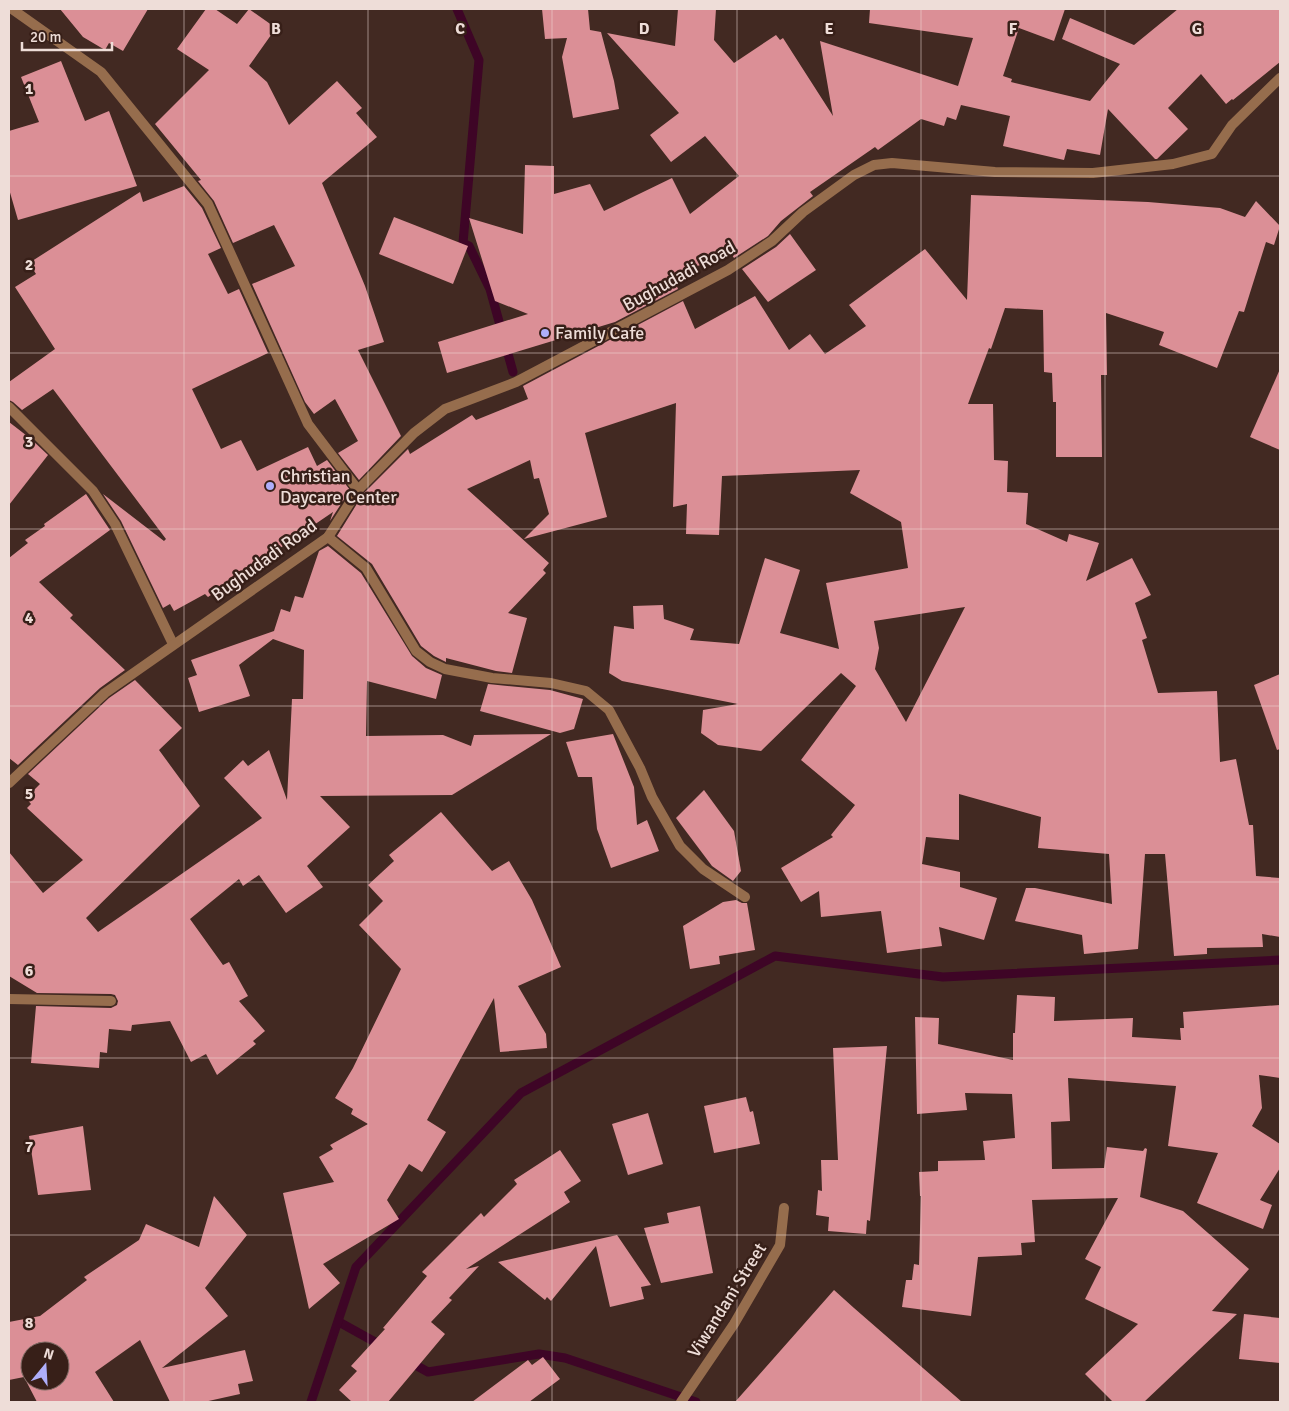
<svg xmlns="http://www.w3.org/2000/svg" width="1289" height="1411" viewBox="0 0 1289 1411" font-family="Signika,sans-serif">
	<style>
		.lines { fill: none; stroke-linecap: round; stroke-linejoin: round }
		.stream { stroke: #3e0526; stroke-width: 9 }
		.building { fill: #db8f96; fill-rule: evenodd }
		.service { stroke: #966d4d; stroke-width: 10 }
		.minor { stroke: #966d4d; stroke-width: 10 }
		.grid { fill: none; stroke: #eeddd8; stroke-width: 1; stroke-opacity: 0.55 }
		.poi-dot { fill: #aeaefa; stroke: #371f18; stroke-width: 2 }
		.labels { text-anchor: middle; stroke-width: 5; stroke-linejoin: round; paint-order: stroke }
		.street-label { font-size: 18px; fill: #eeddd8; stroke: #371f18 }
		.poi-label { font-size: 18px; fill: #eeddd8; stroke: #371f18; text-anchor: start }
		.grid-label { font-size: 16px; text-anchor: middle; font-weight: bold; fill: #eeddd8; stroke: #371f18; stroke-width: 5; stroke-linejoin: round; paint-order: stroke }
	</style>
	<rect width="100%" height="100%" fill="#422922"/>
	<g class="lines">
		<g class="stream">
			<polyline points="457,9 479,60 463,243 469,246 471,250 490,289 513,372"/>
			<polyline points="339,1322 384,1347"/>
			<polyline points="408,1361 428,1372 539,1354 565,1358 696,1402"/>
			<polyline points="311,1402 356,1267 521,1093 775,956 943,977 1280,960"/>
		</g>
	</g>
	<g class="building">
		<polygon points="60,9 148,9 123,51 109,43 105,50 83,37"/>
		<polygon points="206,9 215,9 237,24 249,9 276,28 249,66 267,82 289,125 337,81 362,108 356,113 377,137 322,183 365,286 384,342 358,350 401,436 359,480 338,453 358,441 335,399 314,414 305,402 252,284 295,266 274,225 233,243 214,201 198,181 201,180 155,124 209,70 177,49"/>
		<polygon points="542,9 588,9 590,30 601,32 614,81 619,109 573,118 562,57 567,38 545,39"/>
		<polygon points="678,9 716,9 714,40 734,63 776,35 780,40 783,38 833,116 820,41 958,86 973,38 869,23 870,9 1065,9 1054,41 1019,28 1003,76 1012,79 1011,82 1090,101 1120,64 1062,39 1070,18 1134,45 1178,9 1280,9 1280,62 1233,100 1232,99 1226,104 1201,74 1168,108 1188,129 1157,159 1155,159 1108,109 1100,155 1067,149 1064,160 1003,146 1010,116 961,105 956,120 947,117 944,126 921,119 878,150 875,147 810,192 813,196 781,221 768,236 734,258 732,255 672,274 678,289 615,322 447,373 438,342 528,314 495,301 469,218 523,234 525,165 554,166 554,194 590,184 604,211 672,178 690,214 739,176 705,136 671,162 650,135 679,113 607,33 675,46"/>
		<polygon points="61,61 85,121 109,111 137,186 18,220 9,189 9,131 39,122 21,77"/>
		<polygon points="184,186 202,208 221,248 208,254 228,294 239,289 268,353 192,389 221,449 241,440 257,471 308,447 317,466 327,460 350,490 330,521 333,512 208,597 205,594 174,611 170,604 163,608 121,521 103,494 164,541 166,539 53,389 22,410 13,402 9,400 9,382 55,349 15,287 36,274 29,263 140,192 143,202"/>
		<path d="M971,195L1148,202L1220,208L1245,217L1256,201L1280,226L1274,245L1266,242L1244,312L1239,311L1217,368L1159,345L1164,332L1106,313L1107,375H1101L1102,457H1056V402H1053L1052,373L1044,372L1043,310L1005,308L991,349L989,348L968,404H993L994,460L1008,461L1007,492L1028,493L1026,524L1067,542L1069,534L1099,543L1086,581L1132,558L1151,595L1135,603L1147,638L1142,640L1158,693L1217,691L1220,762L1236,759L1249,825H1253L1256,876L1280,878V937L1262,934L1263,947L1207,948V954L1174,956L1165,854H1145L1138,949L1084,954L1082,935L1015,921L1026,888H1035L1112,904L1109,854L1038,848L1041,817L959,794V840L926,837L922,864L960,872V887L997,898L984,940L939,927L942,946L887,953L881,911L821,917L819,891L801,902L781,868L833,837L831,835L855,805L801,760L856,686L841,673L761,751L718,745L701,733L703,710L738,704L622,681L609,673L614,626L634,629L633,606L663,605L664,619L694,629L690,640L739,644L765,558L800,570L780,633L839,649L826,583L908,568L901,522L850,493L860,470L722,476L719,535L686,534L687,504L673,507L676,403L585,433L607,517L524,539L549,514L539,478L534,479L530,460L467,489L549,563L543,570L546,573L508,613L527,618L512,673L496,671L446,658V662L434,656L421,646L372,564L337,536L363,494L408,449L410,454L472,415L476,420L528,399L523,386L683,301L695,329L755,296L789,350L810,334L825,354L866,326L849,305L925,249L967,300ZM965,607L906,722L875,669L879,648L874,621Z"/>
		<polygon points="394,217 468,246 453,284 379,254"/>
		<polygon points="790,234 816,270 768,302 742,269 776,247"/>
		<polygon points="1280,369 1280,450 1250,437"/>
		<polygon points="9,422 31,439 48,455 9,505"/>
		<polygon points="86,494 110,530 39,582 73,615 70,618 125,670 100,688 18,765 9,758 9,558 28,543 25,540 45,526 44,524"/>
		<polygon points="328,546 361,573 412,656 426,668 442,675 436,699 367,681 366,736 443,735 471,746 474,735 551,734 452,795 320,796 350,827 307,866 323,887 286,913 259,875 243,886 239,879 190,919 223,965 229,962 248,996 239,1001 265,1031 253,1041 256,1044 217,1075 206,1054 191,1062 170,1021 132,1025 131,1031 109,1029 107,1053 100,1052 99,1068 31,1063 36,1006 111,1008 117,1005 118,1001 115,995 111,994 37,993 9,976 9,852 43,893 83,860 27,808 31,804 26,798 40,784 28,774 109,698 135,680 182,728 159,750 200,806 86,918 98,932 262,818 224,778 243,760 248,766 269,750 287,800 292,699 303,699 304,650 273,639 239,665 250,696 199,712 188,678 197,675 191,660 274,631 281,609 290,612 295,596 303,598 319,551"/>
		<polygon points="1280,674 1280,749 1277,750 1254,685"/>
		<polygon points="488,684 550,690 583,699 574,729 560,733 480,711"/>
		<polygon points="613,734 634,787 637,825 647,820 659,851 611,868 597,829 592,777 578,777 566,742"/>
		<polygon points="704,790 734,831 741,871 733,881 712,866 676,818"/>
		<polygon points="441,812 492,871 509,861 532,900 561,967 518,986 546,1034 547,1048 500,1052 494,998 427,1120 446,1132 422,1172 409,1164 387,1200 399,1219 323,1264 340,1283 309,1309 283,1193 334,1182 319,1157 333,1149 330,1145 368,1124 351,1114 353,1109 335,1098 353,1068 401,969 359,925 383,901 368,885 394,861 389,855"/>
		<polygon points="736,900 742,903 747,903 755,950 719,956 720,964 690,969 683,926 723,902"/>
		<polygon points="1017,995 1055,997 1054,1021 1133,1018 1132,1037 1181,1040 1180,1028 1184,1028 1183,1012 1280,1005 1280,1078 1259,1075 1262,1108 1252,1126 1280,1144 1280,1168 1260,1200 1272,1205 1263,1229 1197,1203 1218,1153 1168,1146 1176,1086 1068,1078 1070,1121 1051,1122 1052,1169 1104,1168 1107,1147 1143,1151 1145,1148 1147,1149 1140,1197 1183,1211 1249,1269 1212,1311 1237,1314 1144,1402 1113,1402 1085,1374 1138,1324 1085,1299 1101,1267 1085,1259 1118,1198 1032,1200 1035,1242 1021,1243 1022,1255 978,1257 971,1316 902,1307 906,1280 912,1280 914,1264 919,1265 921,1196 920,1196 919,1172 938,1171 938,1161 985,1160 983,1141 1015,1138 1012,1094 965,1093 967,1110 917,1114 915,1017 939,1018 938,1044 1013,1060 1013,1033 1015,1033"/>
		<polygon points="887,1046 870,1221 867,1220 866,1234 828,1231 829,1217 816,1215 818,1190 822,1191 821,1160 838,1160 833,1048"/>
		<polygon points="746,1097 750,1112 753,1111 760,1144 714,1153 704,1106"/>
		<polygon points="648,1113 663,1164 628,1175 612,1124"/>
		<polygon points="83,1126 91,1190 38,1195 29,1136"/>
		<polygon points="560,1150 581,1181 564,1192 570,1202 466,1269 479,1266 449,1298 452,1300 431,1322 445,1334 388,1402 352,1402 339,1390 357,1371 351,1366 385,1329 383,1328 427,1276 422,1272 481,1213 484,1217 517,1184 514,1180"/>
		<path d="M214,1196L247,1235L205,1288L228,1316L162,1368L245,1350L253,1381L238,1384L240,1394L204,1402H170L140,1340L95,1372L114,1402H37L24,1377L9,1380V1322L40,1316L87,1280L84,1277L139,1240L146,1224L199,1247ZM30,1351H60V1381H30Z"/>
		<polygon points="700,1206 713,1273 661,1283 644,1228 669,1223 667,1213"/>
		<polygon points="617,1235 651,1285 641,1287 644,1299 610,1307 596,1246 551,1301 547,1297 545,1300 498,1262"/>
		<polygon points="834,1290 854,1308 962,1402 735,1402"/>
		<polygon points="1244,1314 1280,1318 1280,1363 1239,1359"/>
		<polygon points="543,1357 560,1379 529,1402 472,1402 528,1360 532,1365"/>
	</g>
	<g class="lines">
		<polyline class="service" points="681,1402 734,1324 780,1245 784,1208"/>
		<g class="minor">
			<polyline points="12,9 101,72 208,204 308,424 358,490"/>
			<polyline points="9,407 93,491 115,524 173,644"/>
			<polyline points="328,537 366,568 416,651 430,662 445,669 492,678 551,683 586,691 609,710 640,768 652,797 680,846 703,869 745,897"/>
			<polyline points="9,783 105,693 328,537 358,490 414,433 445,409 516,382 728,270 772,241 803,212 854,175 874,165 892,163 995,172 1093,173 1173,164 1212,154 1232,125 1280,78"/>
			<polyline points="9,999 111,1001"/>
		</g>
	</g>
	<path class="grid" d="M184,9V1402M368,9V1402M552,9V1402M737,9V1402M921,9V1402M1105,9V1402M9,176H1280M9,353H1280M9,529H1280M9,706H1280M9,882H1280M9,1058H1280M9,1235H1280"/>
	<g class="poi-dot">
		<circle cx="545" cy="333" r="5"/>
		<circle cx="270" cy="486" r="5"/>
	</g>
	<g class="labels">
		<g class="street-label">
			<text transform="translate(679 276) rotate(-29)" y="6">Bughudadi Road</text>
			<text transform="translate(264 560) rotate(-36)" y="6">Bughudadi Road</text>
			<text transform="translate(727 1300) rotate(-58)" y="6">Viwandani Street</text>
		</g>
		<g class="poi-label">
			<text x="555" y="339">Family Cafe</text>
			<text x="280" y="482">Christian<tspan x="280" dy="21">Daycare Center</tspan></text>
		</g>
	</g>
	<g class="grid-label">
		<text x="276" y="34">B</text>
		<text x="460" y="34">C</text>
		<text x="644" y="34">D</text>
		<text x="829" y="34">E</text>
		<text x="1013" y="34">F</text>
		<text x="1197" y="34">G</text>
		<text x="29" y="94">1</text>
		<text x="29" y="270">2</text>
		<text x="29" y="447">3</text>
		<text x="29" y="623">4</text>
		<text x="29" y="799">5</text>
		<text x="29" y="976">6</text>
		<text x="29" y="1152">7</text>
		<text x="29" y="1328">8</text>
	</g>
	<rect width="1289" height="1411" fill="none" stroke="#eeddd8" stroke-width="20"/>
	<g transform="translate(45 1366) rotate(18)"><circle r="24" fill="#371f18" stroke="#806b65"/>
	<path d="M0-4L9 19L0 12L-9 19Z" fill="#aeaefa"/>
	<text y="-8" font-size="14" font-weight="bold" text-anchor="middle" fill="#eeddd8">N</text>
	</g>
	<path d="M22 42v8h90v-8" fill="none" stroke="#eeddd8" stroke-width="2.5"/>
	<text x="30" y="42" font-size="15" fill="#eeddd8" stroke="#371f18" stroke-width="4" paint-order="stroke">20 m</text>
</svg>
